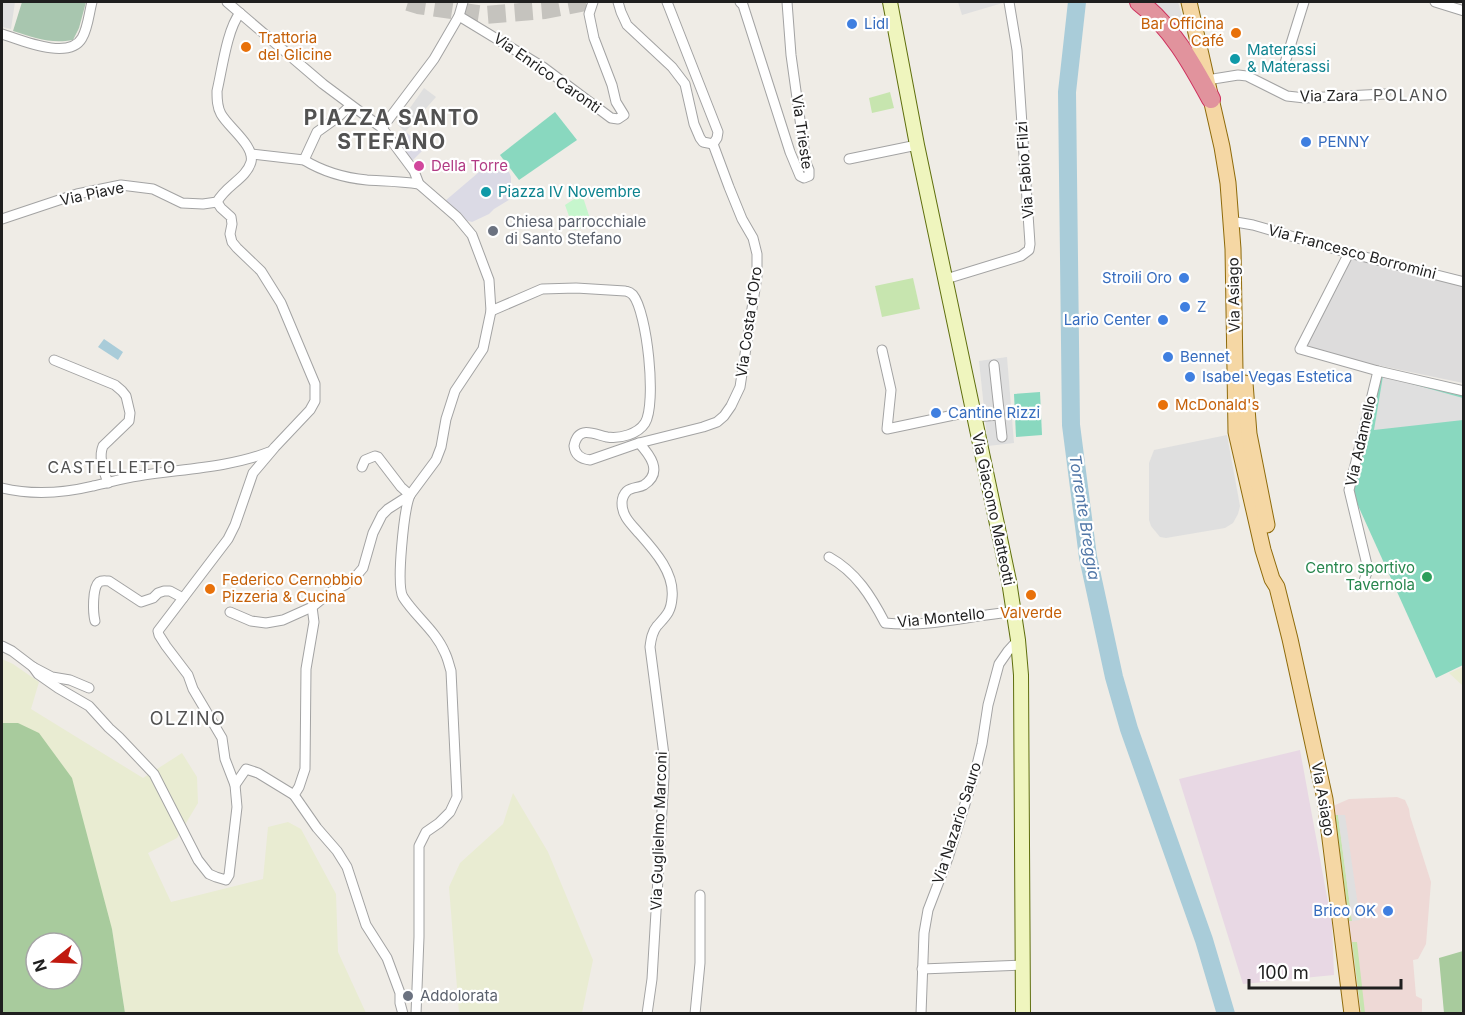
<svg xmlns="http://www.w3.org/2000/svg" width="1465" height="1015" viewBox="0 0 1465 1015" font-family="Inter,sans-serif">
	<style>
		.residential { fill: #dddcdc }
		.commercial { fill: #eed9d6 }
		.industrial { fill: #e8d8e4 }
		.farmland { fill: #e9ecd2 }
		.grass { fill: #c7e5af }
		.forest { fill: #a8cb9d; fill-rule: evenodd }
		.cemetery { fill: #a8c6af }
		.park { fill: #c6f6cd }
		.pitch { fill: #89d8bf }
		.parking { fill: #dfdfdf }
		.plaza { fill: #dbdae5 }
		.water { fill: #a9ccd9 }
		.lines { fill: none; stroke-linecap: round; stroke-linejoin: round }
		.river { stroke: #a9ccd9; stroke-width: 18 }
		.highway-tunnel { stroke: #c5c3be; stroke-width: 18; stroke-dasharray: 18 9; stroke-linecap: butt }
		.street-casing { stroke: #a3a3a3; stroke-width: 11 }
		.secondary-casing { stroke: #5f6f0d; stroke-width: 16 }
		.primary-casing { stroke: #8f6b0b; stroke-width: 17 }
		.highway-casing { stroke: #cf315e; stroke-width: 20 }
		.street { stroke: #fff; stroke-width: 9 }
		.secondary { stroke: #eff5be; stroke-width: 14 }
		.primary { stroke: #f5d7a4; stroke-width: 15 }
		.highway { stroke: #e1939d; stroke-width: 18 }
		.shop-dot { fill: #3f7fe0; stroke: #fff; stroke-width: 2 }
		.food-dot { fill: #e8710a; stroke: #fff; stroke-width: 2 }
		.culture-dot { fill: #0f9aa8; stroke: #fff; stroke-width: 2 }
		.hotel-dot { fill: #d1479c; stroke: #fff; stroke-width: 2 }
		.worship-dot { fill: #6b7280; stroke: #fff; stroke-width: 2 }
		.leisure-dot { fill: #2e9e5b; stroke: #fff; stroke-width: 2 }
		.labels { text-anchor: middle; stroke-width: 4.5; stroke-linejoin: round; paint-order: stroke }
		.shop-label { font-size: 15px; fill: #366cbe; stroke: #fff; text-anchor: start }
		.food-label { font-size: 15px; fill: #c56008; stroke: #fff; text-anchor: start }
		.culture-label { font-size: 15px; fill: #0d838f; stroke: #fff; text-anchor: start }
		.street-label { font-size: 15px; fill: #1f1f1f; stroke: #fff }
		.hotel-label { font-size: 15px; fill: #b23c85; stroke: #fff; text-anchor: start }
		.worship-label { font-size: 15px; fill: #5b616d; stroke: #fff; text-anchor: start }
		.leisure-label { font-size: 15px; fill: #27864d; stroke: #fff; text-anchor: end }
		.neighbourhood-label { font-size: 16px; letter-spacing: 1.5px; fill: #525252; stroke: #fff }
		.water-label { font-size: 16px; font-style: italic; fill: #5278a8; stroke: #fff }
		.quarter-label { font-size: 18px; letter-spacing: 1.5px; fill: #525252; stroke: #fff }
		.district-label { font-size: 21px; font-weight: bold; letter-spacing: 1.5px; fill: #525252; stroke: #fff }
	</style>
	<rect width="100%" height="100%" fill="#efece6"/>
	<polygon class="residential" points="1349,253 1463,283 1463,383 1300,349"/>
	<polygon class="commercial" points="1397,797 1405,800 1409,809 1410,816 1431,882 1426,944 1418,959 1413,960 1416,996 1422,999 1422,1013 1352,1013 1326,809 1349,799"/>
	<polygon class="industrial" points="1300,750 1332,924 1334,975 1243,984 1179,779"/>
	<g class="farmland">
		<polygon points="2,659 13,664 39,682 31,709 143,778 182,753 197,777 198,803 177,838 148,853 171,902 263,879 268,827 288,822 301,829 336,894 338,952 366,1013 125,1013 112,929 18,723 2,723"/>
		<polygon points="1463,667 1463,686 1449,673"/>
		<polygon points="513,793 548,852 593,960 582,1013 459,1013 449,887 460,863 503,824"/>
	</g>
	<g class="grass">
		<polygon points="890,92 894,108 872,113 869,98"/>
		<polygon points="913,278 920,309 882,317 875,286"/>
		<polygon points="1335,815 1338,815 1352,921 1349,921"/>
		<polygon points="1352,942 1357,942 1365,1013 1361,1013"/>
	</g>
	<g class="forest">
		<path d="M2,723H18L39,733L72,778L112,929L125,1013H2ZM36,943H72V979H36Z"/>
		<polygon points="1463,951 1463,1013 1444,1013 1439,958"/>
	</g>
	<path class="cemetery" d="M22,2H86L79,28L73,40C50,44 36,38 13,31Z"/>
	<polygon class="park" points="582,194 592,225 574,230 565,205"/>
	<g class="pitch">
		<polygon points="555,112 577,140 519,180 500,155"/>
		<polygon points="1380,371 1463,395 1463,665 1436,678 1351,490"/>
		<polygon points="1040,392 1042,435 1016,437 1014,394"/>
	</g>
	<g class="parking">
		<polygon points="2,2 15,2 11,29 2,27"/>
		<polygon points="958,2 1006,2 962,15"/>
		<polygon points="1148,2 1178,2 1182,16 1174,22 1158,11"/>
		<polygon points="424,88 436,97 405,132 398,125"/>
		<polygon points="1007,357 1014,443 988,446 979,361"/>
		<polygon points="1383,376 1463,398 1463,420 1374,430"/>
		<polygon points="1227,435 1240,506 1238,514 1233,523 1225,528 1166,538 1160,537 1151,526 1149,520 1149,463 1154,450"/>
		<polygon points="1338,815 1345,815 1360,920 1352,921"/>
	</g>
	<g class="plaza">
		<polygon points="405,131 424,149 411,162 394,142"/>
		<polygon points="492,161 497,167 501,166 509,172 511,177 511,183 516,189 516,194 512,198 494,209 489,214 472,222 465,220 445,201"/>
	</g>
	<polygon class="water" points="104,339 123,352 118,360 98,347"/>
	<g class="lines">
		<polyline class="river" points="1077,2 1067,92 1071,425 1088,557 1114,677 1129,729 1204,940 1226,1014"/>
		<polyline class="highway-tunnel" points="408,2 418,5 484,15 545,10 586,2"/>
		<g class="street-casing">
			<g id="street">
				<polyline points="227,2 323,84 382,128 414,171 419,184 457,217 472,235 489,280 491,311 483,349 455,391 446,419 441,447 436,460 410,495 388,509 382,515 373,533 363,568 357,575 345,585 332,591 312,607 283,620 266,623 251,621 230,612"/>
				<polyline points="618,2 621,12 627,25 672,67 685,84 694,124 700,138 703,142 713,144"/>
				<polyline points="667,2 718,132 717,138 713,144"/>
				<polyline points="740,2 743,5 790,152 800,176 804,178 809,176 809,170 806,163 791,55 787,2"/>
				<polyline points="1435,2 1464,11"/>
				<polyline points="459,16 543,67 611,118 618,119 624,115 616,102 612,85 594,38 589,14 593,2"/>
				<path d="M2,34C21,40 69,61 82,38C88,28 89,13 92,2"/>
				<polyline points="1284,66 1304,2"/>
				<polyline points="1207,80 1238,75 1247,76 1287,96 1305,98 1385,94"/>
				<polyline points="382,128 434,59 459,16 463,2"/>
				<path d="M251,154L304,160C322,171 346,178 367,180C384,181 402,181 419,184"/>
				<polyline points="849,159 917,145"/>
				<polyline points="304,160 317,132 338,117 350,106"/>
				<path d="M217,202C226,185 246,179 251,162C255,146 229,128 221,114C217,107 217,99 217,91C222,70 227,29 240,13"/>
				<polyline points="1231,216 1236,222 1253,225 1349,253 1464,282"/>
				<polyline points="2,219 77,194 121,185 153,189 182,203 203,204 217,202"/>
				<polyline points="1349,253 1300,349 1378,371 1464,391"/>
				<polyline points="946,279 1021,256 1029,250 1030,244 1017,50 1009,2"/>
				<path d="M491,311L542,289L576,288L625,291C629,292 629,291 633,295C647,312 657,403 645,423C638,434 620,439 607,437C593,434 578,425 574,446C575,455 581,459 590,460L639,443L703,427L717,422L724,416L731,406L740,387L757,276V254L753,238L742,219L729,187L713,144"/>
				<polyline points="882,350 891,390 887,429 973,411"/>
				<path d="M54,360L115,385L122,391L126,396L130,413L129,421L103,446C98,458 104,471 108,483"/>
				<polyline points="994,365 1002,437"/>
				<polyline points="974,417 999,415"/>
				<path d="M639,443C649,454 664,472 644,485C639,488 632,487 627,491C624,494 622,499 622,503C622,515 629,522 637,531C653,549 675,572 672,598C671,612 666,616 657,626C652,632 651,639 650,647L664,755V777L652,979L647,1014"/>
				<polyline points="362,467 365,460 375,456 378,457 401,487 410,495"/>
				<path d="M2,488C31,495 64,493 93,486C108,483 123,478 138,476C180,469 228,468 269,452"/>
				<path d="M410,495C404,509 396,585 403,597C415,616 436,631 445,653C448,659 449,665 451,671L457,797L450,812L439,823L426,832L419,846V937L416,1014"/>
				<path d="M829,557C856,572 871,596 885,623C927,628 971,615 1013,612"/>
				<polyline points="1364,581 1368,569 1349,490 1378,371"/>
				<polyline points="312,607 314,622 306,669 305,769 299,787 294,795 317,828 337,851 347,867 366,925 387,958 400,993 400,1003 403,1014"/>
				<path d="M95,621C93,613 92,588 99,582C102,580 105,581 109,581L141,602L153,598L158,593L164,591H170L183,598"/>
				<polyline points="2,646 12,651 33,667 52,677 70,680 89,688"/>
				<polyline points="33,667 38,674 58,688 89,706 109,728 119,737 154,774 198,860 209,874 216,877 226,880 229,875 237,807 235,785 225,759 222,738 193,689 188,675 166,646 159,635 158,631 228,539 235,525 253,473 275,447 310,410 315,401 315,384 281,303 261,271 237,248 232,242 230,234 232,224 231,217 221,208 217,202"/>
				<polyline points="235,785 246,769 258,773 294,795"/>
				<polyline points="922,969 1022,965"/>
				<polyline points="695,1014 700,963 700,895"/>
				<polyline points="921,1014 924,933 928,910 948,858 976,769 982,744 988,705 999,664 1008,651 1018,640"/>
			</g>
		</g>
		<g class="secondary-casing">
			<polyline id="secondary" points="890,2 917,145 1009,581 1018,640 1021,675 1023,1014"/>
		</g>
		<g class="primary-casing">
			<g id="primary">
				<polyline points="1189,2 1222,147 1228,183 1233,249 1236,432 1263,550 1272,579 1277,587 1290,639 1325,799 1352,1014"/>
				<polyline points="1245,383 1249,434 1267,525"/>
			</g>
		</g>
		<g class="highway-casing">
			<path id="highway" d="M1139,2C1171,26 1192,64 1211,99"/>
		</g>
		<use href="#street" class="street"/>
		<use href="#secondary" class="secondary"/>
		<use href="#primary" class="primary"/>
		<use href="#highway" class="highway"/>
	</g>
	<g class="shop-dot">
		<circle cx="852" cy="24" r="6"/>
		<circle cx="1306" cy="142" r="6"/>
		<circle cx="1184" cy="278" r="6"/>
		<circle cx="1185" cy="307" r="6"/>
		<circle cx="1163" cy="320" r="6"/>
		<circle cx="1168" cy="357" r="6"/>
		<circle cx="1190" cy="377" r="6"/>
		<circle cx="936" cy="413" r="6"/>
		<circle cx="1388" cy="911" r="6"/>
	</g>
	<g class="food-dot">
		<circle cx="1236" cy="33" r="6"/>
		<circle cx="246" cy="47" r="6"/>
		<circle cx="1163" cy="405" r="6"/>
		<circle cx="210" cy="589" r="6"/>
		<circle cx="1031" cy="595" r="6"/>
	</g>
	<g class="culture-dot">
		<circle cx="1235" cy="59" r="6"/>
		<circle cx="486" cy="192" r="6"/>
	</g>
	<circle class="hotel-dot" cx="419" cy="166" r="6"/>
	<g class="worship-dot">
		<circle cx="493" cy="231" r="6"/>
		<circle cx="408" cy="996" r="6"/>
	</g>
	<circle class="leisure-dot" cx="1427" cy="577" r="6"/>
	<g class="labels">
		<g class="shop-label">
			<text x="864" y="29">Lidl</text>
			<text x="1318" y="147">PENNY</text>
			<text x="1172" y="283" text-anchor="end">Stroili Oro</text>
			<text x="1197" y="312">Z</text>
			<text x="1151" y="325" text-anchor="end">Lario Center</text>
			<text x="1180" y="362">Bennet</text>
			<text x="1202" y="382">Isabel Vegas Estetica</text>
			<text x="948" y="418">Cantine Rizzi</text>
			<text x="1376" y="916" text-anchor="end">Brico OK</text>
		</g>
		<g class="food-label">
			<text x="1224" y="29" text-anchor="end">Bar Officina<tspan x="1224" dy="17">Café</tspan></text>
			<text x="258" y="43">Trattoria<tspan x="258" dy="17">del Glicine</tspan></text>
			<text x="1175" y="410">McDonald's</text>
			<text x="222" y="585">Federico Cernobbio<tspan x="222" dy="17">Pizzeria &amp; Cucina</tspan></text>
			<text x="1031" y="618" text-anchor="middle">Valverde</text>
		</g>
		<g class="culture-label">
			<text x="1247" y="55">Materassi<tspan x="1247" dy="17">&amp; Materassi</tspan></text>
			<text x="498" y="197">Piazza IV Novembre</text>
		</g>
		<g class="street-label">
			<text transform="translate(547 73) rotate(35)" y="5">Via Enrico Caronti</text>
			<text transform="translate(1329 96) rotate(-1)" y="5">Via Zara</text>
			<text transform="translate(802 132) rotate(82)" y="5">Via Trieste</text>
			<text transform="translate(1025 170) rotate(-94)" y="5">Via Fabio Filzi</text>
			<text transform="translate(92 194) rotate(-12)" y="5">Via Piave</text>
			<text transform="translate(1352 252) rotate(15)" y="5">Via Francesco Borromini</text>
			<text transform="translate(1234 295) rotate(-91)" y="5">Via Asiago</text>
			<text transform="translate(749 322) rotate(-82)" y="5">Via Costa d'Oro</text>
			<text transform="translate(1361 441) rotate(-77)" y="5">Via Adamello</text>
			<text transform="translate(993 509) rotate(78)" y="5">Via Giacomo Matteotti</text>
			<text transform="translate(941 618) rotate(-6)" y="5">Via Montello</text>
			<text transform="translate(1323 799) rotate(80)" y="5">Via Asiago</text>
			<text transform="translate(957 823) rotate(-72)" y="5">Via Nazario Sauro</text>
			<text transform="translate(659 831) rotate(-88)" y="5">Via Guglielmo Marconi</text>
		</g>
		<g class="hotel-label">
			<text x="431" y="171">Della Torre</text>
		</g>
		<g class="worship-label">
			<text x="505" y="227">Chiesa parrocchiale<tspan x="505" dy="17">di Santo Stefano</tspan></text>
			<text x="420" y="1001">Addolorata</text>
		</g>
		<g class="leisure-label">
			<text x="1415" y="573">Centro sportivo<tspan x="1415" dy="17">Tavernola</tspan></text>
		</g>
		<g class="neighbourhood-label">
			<text x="1411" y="101">POLANO</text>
			<text x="112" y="473">CASTELLETTO</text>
		</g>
		<g class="water-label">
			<text transform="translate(1085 517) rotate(81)" y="6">Torrente Breggia</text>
		</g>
		<g class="quarter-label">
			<text x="188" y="725">OLZINO</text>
		</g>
		<g class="district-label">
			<text x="392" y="125">PIAZZA SANTO<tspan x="392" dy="24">STEFANO</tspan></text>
		</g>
	</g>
	<rect width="1465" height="1015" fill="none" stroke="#1f1f1f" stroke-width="6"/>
	<g transform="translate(54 961) rotate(252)"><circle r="28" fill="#ffffff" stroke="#a5a5a5" stroke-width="1.5"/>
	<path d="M0-4.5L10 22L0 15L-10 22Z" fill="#c0190e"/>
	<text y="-9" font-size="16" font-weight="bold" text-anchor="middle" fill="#1f1f1f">N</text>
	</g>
	<path d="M1249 979v9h152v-9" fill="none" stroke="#1f1f1f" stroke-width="3"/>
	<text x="1258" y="979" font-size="18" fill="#1f1f1f" stroke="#ffffff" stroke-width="4.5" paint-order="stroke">100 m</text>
</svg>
